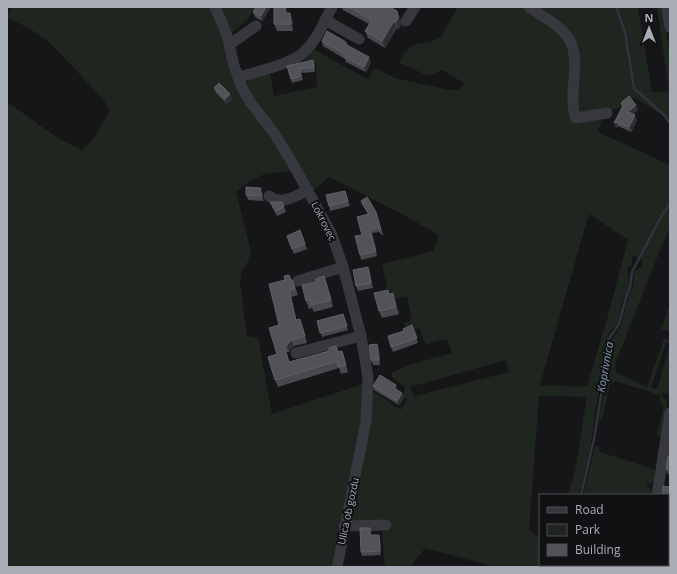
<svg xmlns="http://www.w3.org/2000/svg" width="677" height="574" viewBox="0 0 677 574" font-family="'Open Sans',sans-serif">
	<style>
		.green { fill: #1e261f; fill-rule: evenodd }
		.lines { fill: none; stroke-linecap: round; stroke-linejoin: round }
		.stream { stroke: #2c353c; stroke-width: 2.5 }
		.minor { stroke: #37383d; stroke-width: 11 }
		.wall { fill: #47494d }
		.shaded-wall { fill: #2f3033 }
		.building { fill: #525359; stroke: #5f6168 }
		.labels { text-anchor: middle; stroke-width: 4; stroke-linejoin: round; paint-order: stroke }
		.street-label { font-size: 10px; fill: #a8adb8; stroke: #111113 }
		.water-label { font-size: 11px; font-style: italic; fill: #7f9bb3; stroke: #111113 }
	</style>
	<rect width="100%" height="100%" fill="#161618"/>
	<g class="green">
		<polygon points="11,7 210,7 217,20 227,51 284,155 291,171 265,174 251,180 236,192 251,252 246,266 242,271 240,282 247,336 258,338 272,414 363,384 362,413 331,567 7,567 7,102 61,140 82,150 92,140 110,111 103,99 51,44 29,28 7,18"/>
		<polygon points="220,7 255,7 248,19 231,34"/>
		<path d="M458,7H526L569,41L574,121L603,116L598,132L670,165V227L660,250L615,364L617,373L647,387L664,339L670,341V344L666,342L651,388L657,389L670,345V385L669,393H661L662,397L667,401L662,438L657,436L664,405L660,402V395L615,381L610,384L602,420L599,419L605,388L609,356V347L610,342L621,326L626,304L633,286L634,272C639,269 643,266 642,260L632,255V264L627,268L629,284L626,294L622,302L618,322L608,335L605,343L602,377L595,411L591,445L579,495H568L575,471L587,397L539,396L529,530L540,539V565L539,567H495L425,548L410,567H385L382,533L387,527L349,524L372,392L377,394L401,410L407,399L403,396L405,387L393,378L391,373L409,365L452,353L447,339L426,344L419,328L405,331L404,323L412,320L407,296L395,299L394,294L387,288L382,264L433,251L439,235L396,211L329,177L314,190L254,100L246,84L249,79L270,73L274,96L317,87L316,63L311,60H304L309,55L313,49L368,79L375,68L395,78L449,90H460L464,83L442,70L429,76L399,63L405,52L415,44L429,42L440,38ZM589,214L628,240L607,319L587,387L540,385ZM506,360L509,372L414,396L410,387Z"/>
		<polygon points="533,7 638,7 652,92 669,91 657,7 663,7 670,57 670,126 661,114 635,98 631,98 620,108 578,115 576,53"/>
		<polygon points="670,304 670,332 661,329"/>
		<polygon points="595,446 599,447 600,452 656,470 654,482 647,484 647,487 652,490 651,495 583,495"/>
	</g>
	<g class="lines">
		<g class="stream">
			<polyline points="616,7 625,32 634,88 666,117 670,123"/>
			<polyline points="581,495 594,439 604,377 608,340 619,324 625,301 630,287 632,272 662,215 670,204"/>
			<polyline points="541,567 542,565"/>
		</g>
		<g class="minor">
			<polyline points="215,7 227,35 234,66 242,88 251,103 274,133 293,164 332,235 343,267 361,336 368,377 366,421 337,567"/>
			<path d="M529,7C546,19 572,30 574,54C576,66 574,79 573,91C573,99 572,110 576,118L607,113"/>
			<polyline points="667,7 670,27"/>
			<polyline points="325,20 359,39"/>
			<polyline points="406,21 415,7"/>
			<polyline points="230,44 256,26"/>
			<path d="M239,77C256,72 292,64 304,52C317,40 324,22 332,7"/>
			<path d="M269,196C281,206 296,196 308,190"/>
			<polyline points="298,281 343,267"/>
			<polyline points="296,353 361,336"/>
			<polyline points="657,495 670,413"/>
			<polyline points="344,526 386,525"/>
			<polyline points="645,567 645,565"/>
		</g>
	</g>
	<g class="wall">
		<polygon points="256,7 271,7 262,21 255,17 253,12"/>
		<polygon points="274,7 287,7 287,13 293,21 293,31 277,31 274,24"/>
		<polygon points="342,7 390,7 397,11 400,18 401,25 398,29 397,28 385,48 368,38 365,31 369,24 343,10"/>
		<polygon points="322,41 346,42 348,46 371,62 366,72 346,62 345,59 323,46"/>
		<polygon points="313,60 315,64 315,72 301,73 303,80 292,83 287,66"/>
		<polygon points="214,88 232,99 227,104 216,93"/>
		<polygon points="621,103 636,105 638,110 633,114 637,120 631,132 618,126 616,128 614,123 622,107"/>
		<polygon points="345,191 350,206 330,211 329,206"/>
		<polygon points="263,193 262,196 264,201 248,200 246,195"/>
		<polygon points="361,201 376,212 383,235 382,235 379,232 372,233 377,256 361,260 360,255 362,235 368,214 363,206"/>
		<polygon points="270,202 284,207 286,212 277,216 272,207"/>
		<polygon points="300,230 307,249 294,254 287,236"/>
		<polygon points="368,267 370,272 373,288 358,291 356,286"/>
		<polygon points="291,279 293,281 298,295 291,297 296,320 302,326 307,343 294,346 289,352 286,352 289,362 329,351 336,346 338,352 342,351 348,372 341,374 339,368 278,387 275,380 279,325"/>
		<polygon points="327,284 333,307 314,312 312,308 309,309 306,301"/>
		<polygon points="388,290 389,294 393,293 395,301 399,314 382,318 379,311"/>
		<polygon points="343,314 348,330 322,337 317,321"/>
		<polygon points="412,325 418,343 393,352 391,347 404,331"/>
		<polygon points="379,349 380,365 373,365 371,360"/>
		<polygon points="396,385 397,390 402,393 404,398 399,405 374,390 373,386"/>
		<polygon points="670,456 670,475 668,474 666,469"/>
		<polygon points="670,487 670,502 668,502 668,495"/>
		<polygon points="370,528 371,532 371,535 380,539 381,555 362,556 361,552"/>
	</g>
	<g class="shaded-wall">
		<polygon points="266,7 271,7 262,21 261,16"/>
		<polygon points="285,7 287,7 287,21 285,13"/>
		<polygon points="397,11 400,18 401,25 398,29 396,22"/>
		<polygon points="290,13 293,21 293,31 291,24"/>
		<polygon points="394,21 397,28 385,48 382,41"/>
		<polygon points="369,57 371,62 366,72 364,67"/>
		<polygon points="313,60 315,64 315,72 314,68"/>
		<polygon points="230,94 232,99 227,104 225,99"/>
		<polygon points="636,105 638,110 630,117 628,112"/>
		<polygon points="635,115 637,120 631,132 629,127"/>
		<polygon points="616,122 618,126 616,128 614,123"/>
		<polygon points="261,188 263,193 262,196 260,191"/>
		<polygon points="370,229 372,233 377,256 376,251"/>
		<polygon points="368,267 370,272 373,288 371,283"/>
		<polygon points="324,276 327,284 333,307 331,300"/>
		<polygon points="289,290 291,297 298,327 296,320"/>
		<polygon points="393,293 395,301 399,314 396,307"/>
		<polygon points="291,340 294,346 289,352 287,345"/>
		<polygon points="377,344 379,349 380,365 379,360"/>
		<polygon points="396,385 397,389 395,392 394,388"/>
		<polygon points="402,393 404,398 399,405 397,401"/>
		<polygon points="370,528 371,532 371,540 370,535"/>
		<polygon points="379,535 380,539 381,555 380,551"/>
	</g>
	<g class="building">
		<polygon points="256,7 266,7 261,16 253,12"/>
		<polygon points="274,7 285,7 285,13 290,13 291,24 274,24"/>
		<polygon points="349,7 390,7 397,11 398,18 396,22 394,21 382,41 365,31 372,20"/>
		<polygon points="327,31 346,42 345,44 369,57 364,67 345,57 346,55 322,41"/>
		<polygon points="313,60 314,68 299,68 301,76 291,79 287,66"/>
		<polygon points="219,83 230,94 225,99 214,88"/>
		<polygon points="629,96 636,105 628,112 635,115 629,127 616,122 614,123 623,106 621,103"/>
		<polygon points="246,187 261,188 260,191 262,196 246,195"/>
		<polygon points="345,191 348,201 329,206 326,195"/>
		<polygon points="367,197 376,212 381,230 380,230 378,227 370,229 376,251 360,255 355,236 362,235 357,217 369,214 361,201"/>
		<polygon points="270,202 282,202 284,207 276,211"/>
		<polygon points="300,230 305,244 292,249 287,236"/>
		<polygon points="368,267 371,283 356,286 353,270"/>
		<polygon points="289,275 291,279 293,281 295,289 289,290 296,320 300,319 305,336 291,340 287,345 284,346 289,362 329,351 329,348 336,346 338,352 342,351 346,365 339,367 337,361 275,380 268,357 277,354 269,328 279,325 269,284 285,280 284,276"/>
		<polygon points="324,276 331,300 311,305 310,300 306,301 302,285 316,282 316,279"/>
		<polygon points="388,290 389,294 393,293 396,307 379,311 374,293"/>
		<polygon points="343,314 347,326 320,333 317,321"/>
		<polygon points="412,325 417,338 391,347 388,336 404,331 403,329"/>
		<polygon points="377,344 379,360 371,360 369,345"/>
		<polygon points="380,375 396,385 394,388 402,393 397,401 373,386"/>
		<polygon points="668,456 670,456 670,470 666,469"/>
		<polygon points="663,486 670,487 670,498 668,497 668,495 662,495"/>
		<polygon points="360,528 370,528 370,535 379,535 380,551 361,552"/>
		<polygon points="668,534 670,534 670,553 669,553"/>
	</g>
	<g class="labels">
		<g class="street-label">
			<text transform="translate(324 221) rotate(63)" y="4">Lokrovec</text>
			<text transform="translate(348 511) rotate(-78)" y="4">Ulica ob gozdu</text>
		</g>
		<g class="water-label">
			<text transform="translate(605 367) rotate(-80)" y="4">Koprivnica</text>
		</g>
	</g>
	<rect width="677" height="574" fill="none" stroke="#a8adb8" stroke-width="16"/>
	<rect x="539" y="494" width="130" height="72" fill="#111113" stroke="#4d4f55"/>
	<rect x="547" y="507" width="20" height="6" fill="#37383d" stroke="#4d4f55"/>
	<text x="575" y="514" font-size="12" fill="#a8adb8">Road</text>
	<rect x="547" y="524" width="20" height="12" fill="#1e261f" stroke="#4d4f55"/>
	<text x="575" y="534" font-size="12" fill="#a8adb8">Park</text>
	<rect x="547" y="544" width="20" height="12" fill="#525359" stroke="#4d4f55"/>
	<text x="575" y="554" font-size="12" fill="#a8adb8">Building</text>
	<g transform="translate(649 28)" stroke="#111113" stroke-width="3" paint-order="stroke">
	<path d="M0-3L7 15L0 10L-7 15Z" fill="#a8adb8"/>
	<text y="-6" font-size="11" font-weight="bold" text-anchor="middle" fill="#a8adb8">N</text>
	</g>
</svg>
